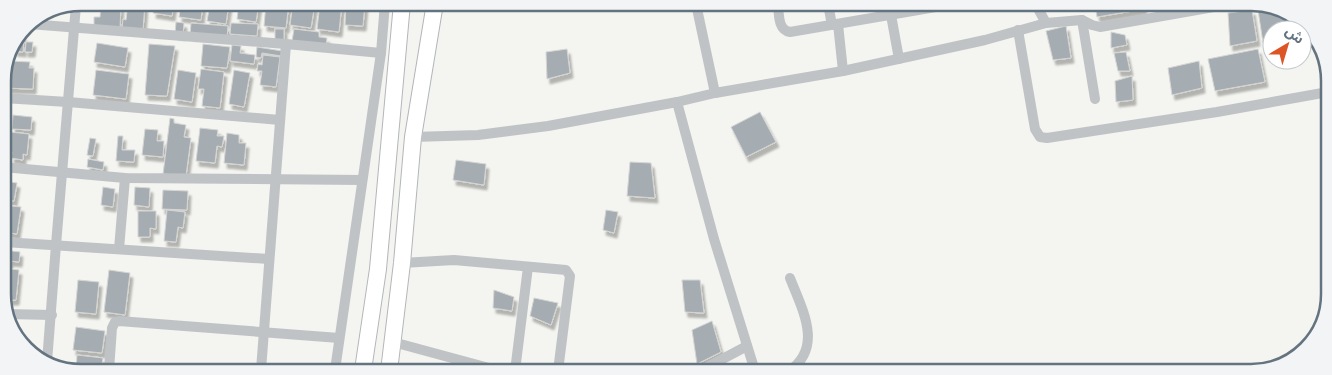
<svg xmlns="http://www.w3.org/2000/svg" width="1332" height="375" viewBox="0 0 1332 375" font-family="'Open Sans','Noto Sans Arabic',sans-serif">
	<style>
		.building { fill: #a6adb2; stroke: #d5d5d3; filter: url(#shadow) }
		.lines { fill: none; stroke-linecap: round; stroke-linejoin: round }
		.primary-casing { stroke: #b2b6ba; stroke-width: 18 }
		.minor { stroke: #bfc3c6; stroke-width: 10 }
		.primary { stroke: #fff; stroke-width: 16 }
		.rim { fill: none; stroke: #647380; stroke-width: 2.5 }
	</style>
	<defs>
		<filter id="shadow"><feDropShadow dx="3" dy="5" stdDeviation="1" flood-color="#0004"/></filter>
	</defs>
	<rect width="100%" height="100%" fill="#f4f4f0"/>
	<g class="building">
		<polygon points="101,3 121,3 120,29 94,27 94,17 100,17"/>
		<polygon points="128,3 145,3 143,30 122,28 123,19 126,20"/>
		<polygon points="155,3 174,3 172,16 153,13"/>
		<polygon points="181,3 203,3 201,20 179,17"/>
		<polygon points="210,3 229,3 226,24 207,21"/>
		<polygon points="239,3 259,3 256,22 237,19"/>
		<polygon points="266,3 289,3 286,28 264,26"/>
		<polygon points="293,3 315,3 311,28 290,25"/>
		<polygon points="320,3 342,3 339,32 317,29"/>
		<polygon points="346,3 365,3 363,26 345,25"/>
		<polygon points="1095,5 1143,5 1144,9 1097,17"/>
		<polygon points="1274,7 1289,16 1291,30 1272,30 1272,42 1263,43 1258,10"/>
		<polygon points="1252,10 1257,41 1230,46 1228,13"/>
		<polygon points="176,22 184,23 183,35 175,34"/>
		<polygon points="191,23 228,26 227,38 190,35"/>
		<polygon points="231,23 258,24 257,36 230,34"/>
		<polygon points="1066,26 1071,58 1053,60 1046,31"/>
		<rect x="275" y="29" width="9" height="12"/>
		<polygon points="294,29 319,32 319,37 327,38 326,46 292,41"/>
		<polygon points="1111,32 1125,35 1127,45 1111,48"/>
		<polygon points="21,36 24,36 23,52 14,51"/>
		<polygon points="26,42 33,42 32,52 25,52"/>
		<polygon points="97,43 128,48 125,67 94,62"/>
		<polygon points="149,44 175,46 167,96 145,95"/>
		<polygon points="203,44 230,47 227,68 201,66"/>
		<polygon points="232,45 241,46 240,53 255,55 254,64 230,61"/>
		<polygon points="257,47 282,51 281,56 262,53 261,58 256,57"/>
		<polygon points="567,49 570,73 547,79 546,52"/>
		<polygon points="1258,49 1265,82 1215,91 1208,59"/>
		<polygon points="1126,52 1130,71 1118,71 1114,53"/>
		<polygon points="263,55 280,57 276,87 260,85 262,71 257,71 258,64 262,65"/>
		<polygon points="10,61 30,62 29,68 34,68 33,89 3,88 3,75"/>
		<polygon points="1199,61 1202,88 1172,95 1168,68"/>
		<polygon points="201,69 224,72 220,108 202,106 204,89 198,89"/>
		<polygon points="96,70 129,74 126,99 93,95"/>
		<polygon points="178,70 196,73 192,102 174,99"/>
		<polygon points="234,70 250,73 244,107 229,104"/>
		<polygon points="1132,76 1133,100 1116,102 1115,81"/>
		<polygon points="760,112 776,142 746,157 731,127"/>
		<polygon points="13,115 32,117 31,130 12,129"/>
		<polygon points="170,118 174,119 174,123 186,125 184,137 191,138 186,176 163,174"/>
		<polygon points="200,128 218,130 217,136 224,136 222,147 217,146 215,163 196,161"/>
		<polygon points="145,129 158,130 157,141 164,141 163,157 142,155"/>
		<polygon points="10,132 29,134 27,155 23,154 23,160 11,158 12,152 8,152"/>
		<polygon points="227,133 239,135 239,143 246,143 244,165 224,163"/>
		<polygon points="118,136 123,136 122,150 135,150 134,162 116,161"/>
		<polygon points="90,138 96,139 93,156 87,155"/>
		<polygon points="88,159 104,162 103,170 87,167"/>
		<polygon points="456,160 486,164 484,185 453,180"/>
		<polygon points="630,162 651,163 655,198 627,196"/>
		<polygon points="3,181 17,183 14,201 3,199"/>
		<polygon points="103,187 115,189 113,207 101,205"/>
		<polygon points="135,187 150,188 149,207 134,205"/>
		<polygon points="163,190 188,191 187,210 162,209"/>
		<polygon points="3,205 21,207 17,234 4,232"/>
		<polygon points="167,210 185,212 183,228 178,227 176,242 164,241"/>
		<polygon points="606,210 618,212 614,233 603,230"/>
		<polygon points="138,211 156,211 156,229 150,228 150,237 138,237"/>
		<polygon points="4,250 20,252 19,262 10,261 9,267 4,267"/>
		<polygon points="4,268 19,270 16,300 4,300"/>
		<polygon points="109,270 130,273 125,315 104,312"/>
		<polygon points="78,280 99,282 96,314 75,312"/>
		<polygon points="682,280 700,280 704,313 685,312"/>
		<polygon points="494,290 514,297 512,311 493,308"/>
		<polygon points="534,298 558,303 551,325 530,316"/>
		<polygon points="712,321 721,352 697,364 692,330"/>
		<polygon points="76,327 105,331 102,353 73,350"/>
		<polygon points="77,355 103,358 101,370 76,370"/>
		<polygon points="638,365 639,371 618,371 617,367"/>
	</g>
	<g class="lines">
		<g class="primary-casing">
			<g id="primary">
				<polyline points="363,370 378,269 402,3"/>
				<polyline points="389,371 402,263 413,137 435,3"/>
			</g>
		</g>
		<g class="minor">
			<polyline points="696,4 715,93"/>
			<path d="M778,4C779,15 778,30 790,32L953,4"/>
			<polyline points="828,4 832,25"/>
			<polyline points="981,4 982,6"/>
			<polyline points="1036,5 1046,23"/>
			<polyline points="891,15 899,59"/>
			<polyline points="1082,20 1095,99"/>
			<polyline points="29,24 286,44 381,53"/>
			<polyline points="838,24 843,71"/>
			<polyline points="1018,30 1035,129 1040,137 1047,138 1217,112 1328,92"/>
			<polyline points="3,98 68,102 280,120"/>
			<polyline points="677,102 714,239 755,371"/>
			<polyline points="413,137 478,135 548,126 677,102 715,93 843,71 985,40 1046,23 1082,20 1092,25 1100,27 1225,5"/>
			<polyline points="3,167 125,178 362,180"/>
			<polyline points="4,242 269,259"/>
			<polyline points="119,249 125,178"/>
			<polyline points="402,263 454,260 566,270 570,276 558,371"/>
			<polyline points="7,314 52,315"/>
			<polyline points="393,342 500,371"/>
			<polyline points="47,362 56,245 76,5"/>
			<polyline points="109,370 112,328 115,322 119,321 339,338"/>
			<polyline points="261,370 286,44"/>
			<polyline points="335,370 381,53 385,3"/>
			<polyline points="515,371 528,267"/>
			<polyline points="700,371 747,346"/>
			<path d="M789,371C824,347 802,309 790,278"/>
		</g>
		<use href="#primary" class="primary"/>
	</g>
	<path d="M0 0H1332V375H0ZM81 11H1251A70 70 0 0 1 1321 81V294A70 70 0 0 1 1251 364H81A70 70 0 0 1 11 294V81A70 70 0 0 1 81 11Z" fill="#f3f4f5" fill-rule="evenodd"/>
	<path class="rim" d="M81 11H1251A70 70 0 0 1 1321 81V294A70 70 0 0 1 1251 364H81A70 70 0 0 1 11 294V81A70 70 0 0 1 81 11Z"/>
	<g transform="translate(1287 45) rotate(38)"><circle r="24" fill="#ffffff" stroke="#c1c7cc"/>
	<path d="M0-4L9 19L0 12L-9 19Z" fill="#dd5527"/>
	<text y="-8" font-size="14" font-weight="bold" text-anchor="middle" fill="#647380">ش</text>
	</g>
</svg>
